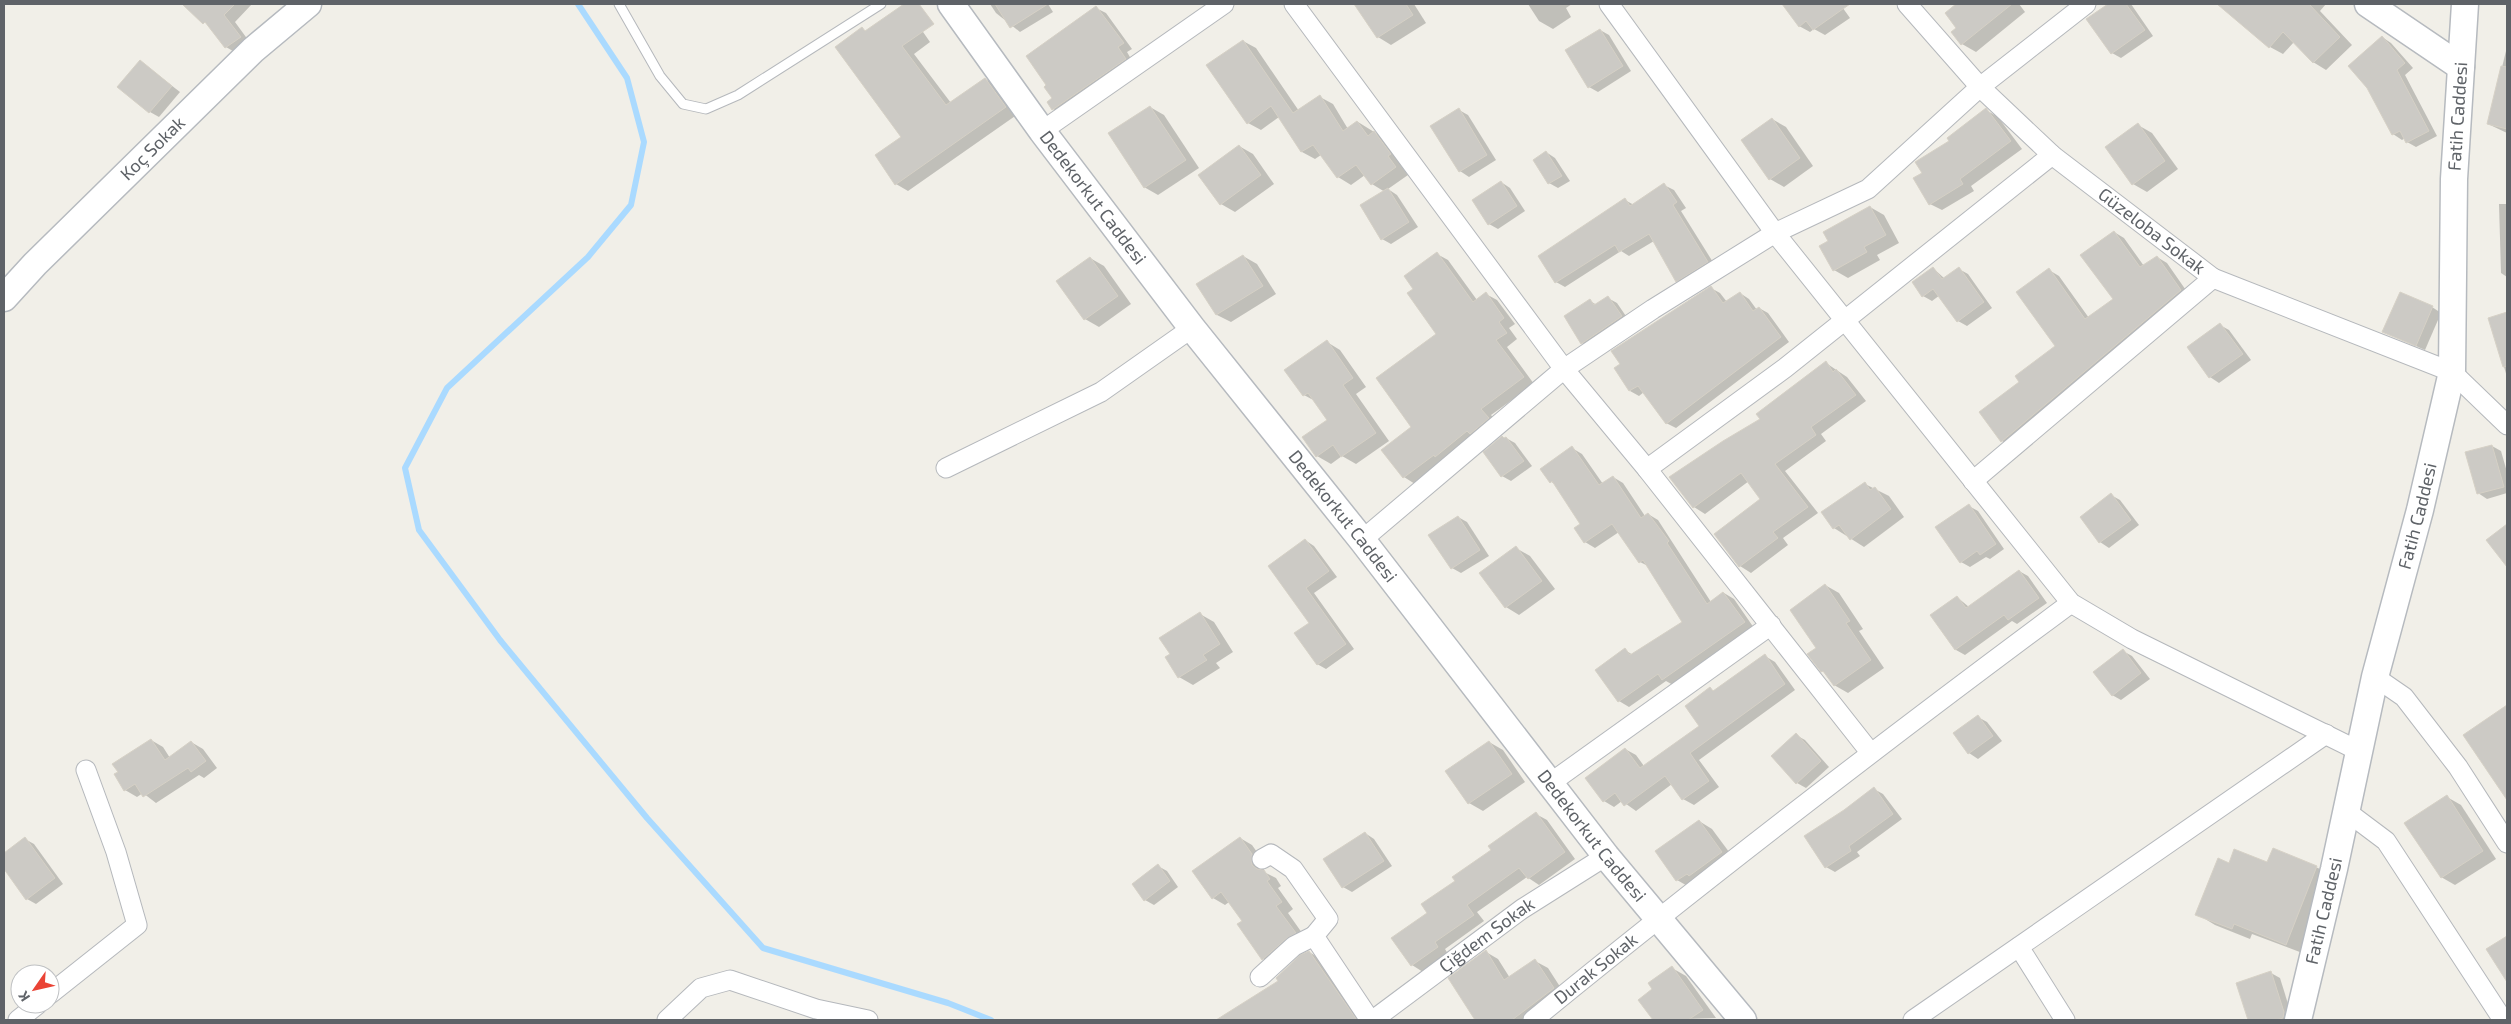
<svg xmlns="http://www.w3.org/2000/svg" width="2511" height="1024" viewBox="0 0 2511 1024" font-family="'Exo 2',sans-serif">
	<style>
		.shadow { fill: #0003 }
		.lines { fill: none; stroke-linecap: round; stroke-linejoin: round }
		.stream { stroke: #aadaff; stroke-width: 6 }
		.building { fill: #cccac5; stroke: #d6d1c6 }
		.lane-casing { stroke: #b5b8bc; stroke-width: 11 }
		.street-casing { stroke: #b5b8bc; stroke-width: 21 }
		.secondary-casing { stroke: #b6babf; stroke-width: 29 }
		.lane { stroke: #fff; stroke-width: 9 }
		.street { stroke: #fff; stroke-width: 19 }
		.secondary { stroke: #fff; stroke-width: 26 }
		.labels { text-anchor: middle; stroke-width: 4; stroke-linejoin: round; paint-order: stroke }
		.street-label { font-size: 18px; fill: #5f6368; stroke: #fff }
	</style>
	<rect width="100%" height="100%" fill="#f1efe8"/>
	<g class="shadow">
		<polygon points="183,4 252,4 235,22 251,44 238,54 226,47 211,27"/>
		<polygon points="990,4 1048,4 1053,12 1020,32 996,13"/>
		<polygon points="1356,4 1414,4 1426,23 1391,45 1378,37"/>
		<polygon points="1528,4 1572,4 1566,8 1571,17 1553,29 1539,21"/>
		<polygon points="1783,4 1840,4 1850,18 1825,35 1814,29 1810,32 1799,26"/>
		<polygon points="1958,4 2019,4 2025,12 1976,52 1962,44 1958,28 1946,13"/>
		<polygon points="2110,4 2131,4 2153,36 2121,58 2112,53 2088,19"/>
		<polygon points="2219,4 2326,4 2320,11 2352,45 2326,70 2313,62 2294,42 2283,54 2270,47"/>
		<polygon points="1096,8 1106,13 1132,49 1127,52 1134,64 1062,114 1053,109 1054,99"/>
		<polygon points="912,16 930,42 914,54 951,103 985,79 998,86 1018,114 908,191 896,184 903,137 862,29 867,32"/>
		<polygon points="1600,30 1609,35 1631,71 1598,92 1589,87"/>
		<polygon points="2382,37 2391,43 2413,68 2405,75 2437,136 2416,147 2407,142 2405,138 2402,140 2393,134"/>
		<polygon points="1243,41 1256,48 1299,111 1320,97 1333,104 1348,129 1358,122 1387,140 1403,162 1400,164 1408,175 1388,189 1397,195 1418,227 1391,244 1382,239 1385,192 1372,184 1365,175 1351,185 1338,177 1321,155 1315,159 1302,152 1279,117 1261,130 1248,123"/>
		<polygon points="2506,51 2507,51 2507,133 2488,124"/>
		<polygon points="140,61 180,92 159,117 150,112"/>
		<polygon points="1150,107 1164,115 1199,168 1158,195 1144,187"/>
		<polygon points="1459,110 1468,115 1496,160 1469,177 1460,171"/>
		<polygon points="1986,110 1998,117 2022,149 1971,186 1974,191 1942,210 1930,204 1924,174 1951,141"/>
		<polygon points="1772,119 1786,127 1813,166 1784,187 1770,179 1743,140"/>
		<polygon points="2138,125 2152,133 2178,169 2147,192 2133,184"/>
		<polygon points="1239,146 1253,154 1274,184 1235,212 1221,204"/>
		<polygon points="1546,152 1555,158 1570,181 1558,188 1549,183"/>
		<polygon points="1501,182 1510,188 1525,211 1498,229 1489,224"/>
		<polygon points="1664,185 1674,190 1686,208 1681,211 1716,267 1686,286 1677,281 1654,241 1629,256 1621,251 1565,287 1556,282 1625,200 1634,205"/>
		<polygon points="2499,204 2507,204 2507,277 2501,273"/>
		<polygon points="1870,207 1884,215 1899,243 1877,255 1880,260 1848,278 1834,270 1830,242"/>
		<polygon points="2114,232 2124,238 2144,266 2157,257 2167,263 2190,296 2012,447 2002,441 1980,412 2021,382 2056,347 2049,270 2059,276 2089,318 2114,300"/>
		<polygon points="1437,254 1448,260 1477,300 1486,294 1497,300 1515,324 1509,328 1517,339 1507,347 1534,384 1491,415 1499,425 1415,484 1404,477 1413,427 1438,334 1415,289"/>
		<polygon points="1243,256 1257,264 1276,294 1231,322 1217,315 1198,284"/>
		<polygon points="1090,258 1104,266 1131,304 1099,327 1085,319"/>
		<polygon points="1933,268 1945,279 1959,269 1968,274 1992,308 1967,326 1958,321 1940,295 1932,301 1923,296"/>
		<polygon points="1711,288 1720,293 1727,302 1740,293 1749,299 1757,310 1759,308 1768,313 1789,342 1676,428 1666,423 1644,392 1639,396 1630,391"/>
		<polygon points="1608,298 1617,303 1630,322 1591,348 1582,343 1590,301 1597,305"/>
		<polygon points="2432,307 2441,313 2425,350 2384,332"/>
		<polygon points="2507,313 2507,377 2490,319"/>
		<polygon points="2220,325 2229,330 2251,360 2219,383 2210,377 2188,348"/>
		<polygon points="1327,342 1340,350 1366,387 1356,394 1389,441 1356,464 1342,456 1331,464 1317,456 1328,420 1315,401 1304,395"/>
		<polygon points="1826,363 1847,377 1866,401 1821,434 1826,441 1785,471 1818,513 1783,538 1788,545 1751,573 1740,566 1716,535 1762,499 1749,481 1705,514 1694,507 1671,477 1761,420"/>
		<polygon points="1506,438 1515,443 1532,466 1511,481 1502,476"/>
		<polygon points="2492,446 2501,451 2507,472 2507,493 2487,499 2478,493"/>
		<polygon points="1572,448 1582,454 1603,484 1613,477 1623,483 1645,516 1648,514 1658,520 1711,602 1724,593 1734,599 1754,628 1673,685 1666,681 1629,707 1619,701 1597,670 1625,650 1633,655 1683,622 1648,566 1640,562 1619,532 1595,548 1585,542 1582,524 1556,484 1551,482"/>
		<polygon points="1865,484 1889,496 1904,517 1864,547 1834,528"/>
		<polygon points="2111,495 2120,500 2139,525 2109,548 2100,542"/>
		<polygon points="1969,506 1978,511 2004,549 1990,559 1986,557 1970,567 1961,562"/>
		<polygon points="1458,517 1467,522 1489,556 1461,573 1452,568"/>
		<polygon points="1305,540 1314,546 1337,577 1314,593 1354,649 1326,669 1317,664 1310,623 1269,567"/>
		<polygon points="1516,548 1530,556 1555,589 1519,615 1506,607"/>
		<polygon points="2019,571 2028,576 2047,603 2017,624 2012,621 1965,655 1956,650 1932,615 1957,597 1969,607"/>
		<polygon points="1825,585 1839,593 1863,629 1859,631 1884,668 1848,693 1834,685 1827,674 1822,671 1818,648"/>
		<polygon points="1200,614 1214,622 1233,652 1216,663 1220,668 1193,685 1179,677 1172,655"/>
		<polygon points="2123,651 2132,656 2150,679 2121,700 2112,695"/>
		<polygon points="1765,656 1775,662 1795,690 1699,760 1719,787 1694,805 1683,799 1672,784 1636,811 1622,801 1614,807 1604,801 1625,749 1636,755 1644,766 1700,726 1710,689 1714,691"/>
		<polygon points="2507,706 2507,798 2464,736"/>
		<polygon points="1978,717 1987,722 2002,741 1978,759 1969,753 1955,734"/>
		<polygon points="1796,735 1805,740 1829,767 1806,788 1797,783 1773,756"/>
		<polygon points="151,740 163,747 170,758 191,742 203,749 217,768 204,778 199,775 156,803 143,793 137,797 125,790 119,772"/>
		<polygon points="1489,742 1503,750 1525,782 1483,811 1469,803"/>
		<polygon points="1874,789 1883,794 1902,819 1857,852 1860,856 1835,872 1826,867 1845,811"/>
		<polygon points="2447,797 2461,805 2496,859 2455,885 2441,877"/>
		<polygon points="1536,814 1547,820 1575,859 1539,885 1527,877 1477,912 1484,921 1445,949 1448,954 1423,972 1412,965 1393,938 1429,913 1456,881"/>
		<polygon points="1699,821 1712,829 1735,860 1691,888 1677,880"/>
		<polygon points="1365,833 1374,839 1392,866 1352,892 1343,887"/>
		<polygon points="1240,838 1252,845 1264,862 1264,872 1276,878 1281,886 1278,888 1293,909 1288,913 1307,940 1275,965 1263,959 1243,921 1229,902 1225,905 1213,898"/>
		<polygon points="25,839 34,844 63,884 36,904 27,899 4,867 4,854"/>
		<polygon points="2230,864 2316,867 2335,877 2305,954 2252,934 2250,939 2215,925 2197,914"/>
		<polygon points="1158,866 1167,871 1178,887 1154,905 1145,900"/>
		<polygon points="1309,952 1321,959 1363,1020 1238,1020 1232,1012 1280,981"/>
		<polygon points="1486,952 1498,959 1510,978 1535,961 1548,968 1566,996 1535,1020 1477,1020 1450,978"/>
		<polygon points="1672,968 1686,976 1716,1018 1654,1020 1640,1000 1654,990"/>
		<polygon points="2271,973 2280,978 2293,1020 2249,1020 2237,984"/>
	</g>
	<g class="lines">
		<polyline class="stream" points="578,4 627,78 644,142 631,205 588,257 447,388 405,468 419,530 500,640 647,818 763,948 948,1003 991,1020"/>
	</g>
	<g class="building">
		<polygon points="182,4 235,4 224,15 241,37 225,48 205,22 203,24"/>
		<polygon points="904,4 919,4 934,24 902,46 946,105 985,78 1006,107 895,185 875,155 901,137 835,47 862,27 865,31"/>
		<polygon points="995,4 1048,4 1010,28"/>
		<polygon points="1354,4 1406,4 1413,15 1377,38"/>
		<polygon points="1782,4 1850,4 1813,30 1806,21 1799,27"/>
		<polygon points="1956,4 2012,4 1961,45 1951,32 1956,28 1945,13"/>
		<polygon points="2108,4 2126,4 2145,30 2111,54 2086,19"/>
		<polygon points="2217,4 2309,4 2340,37 2313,63 2283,32 2269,48"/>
		<polygon points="1096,6 1124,43 1118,47 1126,59 1052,110 1047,102 1052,98 1044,87 1046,85 1026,56"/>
		<polygon points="1600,29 1623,66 1588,88 1565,50"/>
		<polygon points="2382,36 2405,63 2397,70 2429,131 2406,143 2400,131 2392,135 2367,88 2348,66"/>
		<polygon points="1243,40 1293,113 1320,95 1343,131 1357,121 1368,136 1374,131 1391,154 1388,156 1396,167 1371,185 1356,165 1337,178 1313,145 1301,152 1271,106 1247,124 1206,65"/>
		<polygon points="140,60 172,86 149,113 117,87"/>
		<polygon points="2501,66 2507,67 2507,129 2487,124"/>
		<polygon points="1150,106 1186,160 1144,188 1108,133"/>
		<polygon points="1459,108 1487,155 1459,172 1430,126"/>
		<polygon points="1986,108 2011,141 1960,179 1963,184 1929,205 1913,178 1922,173 1915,162 1949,141 1947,138"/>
		<polygon points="1772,118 1800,158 1769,180 1741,140"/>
		<polygon points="2138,123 2165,161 2132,185 2105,147"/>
		<polygon points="1239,145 1261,175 1220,205 1198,175"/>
		<polygon points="1546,151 1562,176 1548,184 1533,160"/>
		<polygon points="1501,181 1517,206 1488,225 1472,200"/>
		<polygon points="1664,183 1677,202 1673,205 1708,262 1676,282 1649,234 1619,252 1615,245 1555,283 1538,256 1625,198 1630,206"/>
		<polygon points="1388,188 1409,222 1381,240 1360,205"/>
		<polygon points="1870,206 1886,235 1864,247 1867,252 1833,271 1819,246 1828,241 1823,232"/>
		<polygon points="2114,231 2140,267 2157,256 2181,290 2001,442 1979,412 2019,382 2015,376 2055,346 2016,292 2049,268 2085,319 2113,299 2080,255"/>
		<polygon points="1437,252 1473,302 1486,292 1504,318 1499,322 1507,333 1496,340 1524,377 1481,409 1489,418 1470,434 1467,431 1435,457 1434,455 1403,478 1381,450 1411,427 1376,378 1436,334 1407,293 1413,289 1404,276"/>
		<polygon points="1243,255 1263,286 1216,315 1196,284"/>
		<polygon points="1090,257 1118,296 1084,320 1056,281"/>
		<polygon points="1933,267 1942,279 1959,267 1984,302 1957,322 1933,289 1922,297 1912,282"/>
		<polygon points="1711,286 1723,303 1740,292 1753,311 1759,307 1781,337 1666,424 1638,386 1629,391 1614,368 1620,364 1611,351"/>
		<polygon points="2400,292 2433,306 2416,346 2382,332"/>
		<polygon points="1608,296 1622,316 1581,344 1564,316 1590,299 1594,305"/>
		<polygon points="2507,312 2507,366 2503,367 2488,318"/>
		<polygon points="2220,323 2243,354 2209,378 2187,347"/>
		<polygon points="1327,340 1353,378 1343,385 1376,433 1341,457 1333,445 1316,457 1302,437 1327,420 1308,393 1303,396 1284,370"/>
		<polygon points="1826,361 1833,372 1836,369 1856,395 1811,427 1816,435 1775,464 1808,507 1773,532 1778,538 1739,567 1714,534 1760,499 1741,473 1693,508 1669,477 1723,441 1760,419 1756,414"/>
		<polygon points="1502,436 1504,438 1506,437 1524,461 1501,477 1483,452"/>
		<polygon points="2492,445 2504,487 2477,494 2465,452"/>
		<polygon points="1572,446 1599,485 1613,476 1641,518 1648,513 1669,541 1667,543 1707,604 1723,592 1745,622 1662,680 1658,674 1618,702 1595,670 1625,648 1630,655 1682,622 1643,560 1639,563 1612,524 1584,543 1574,528 1580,524 1552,481 1550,483 1540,469"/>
		<polygon points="1865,482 1870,490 1875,487 1891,509 1850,540 1839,525 1833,529 1821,512"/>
		<polygon points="2111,493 2131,520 2099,543 2080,517"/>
		<polygon points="1969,504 1996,544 1980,555 1977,551 1960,563 1935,527"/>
		<polygon points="1458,516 1480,550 1451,569 1428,535"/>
		<polygon points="2507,524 2507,567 2486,540"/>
		<polygon points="1305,539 1329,571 1306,588 1346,644 1317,665 1294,633 1309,623 1268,566"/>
		<polygon points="1516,546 1542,581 1505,608 1479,573"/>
		<polygon points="2019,570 2039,598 2008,620 2004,615 1955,650 1930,615 1957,596 1966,608"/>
		<polygon points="1825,584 1850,621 1846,623 1871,660 1834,686 1823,671 1821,672 1807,654 1816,648 1790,610"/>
		<polygon points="1200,612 1220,644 1203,655 1207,660 1178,678 1165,657 1170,654 1159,638"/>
		<polygon points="2123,649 2141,673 2112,696 2093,672"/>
		<polygon points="1765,654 1785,684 1690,753 1709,781 1682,800 1665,776 1624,806 1615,793 1603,802 1585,778 1625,748 1640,768 1699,726 1685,706 1710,687 1713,691"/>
		<polygon points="2507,705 2507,800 2463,735"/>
		<polygon points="1978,715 1993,736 1968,754 1953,733"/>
		<polygon points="1796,733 1821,761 1796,784 1771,756"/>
		<polygon points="151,739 165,760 191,741 206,761 191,772 188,768 143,797 135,784 124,791 114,774 118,772 112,764"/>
		<polygon points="1489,741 1512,774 1468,804 1445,771"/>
		<polygon points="1874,787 1893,814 1849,846 1851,851 1825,868 1804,836 1844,810"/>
		<polygon points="2447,795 2483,851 2441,878 2404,823"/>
		<polygon points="1536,812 1565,852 1528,879 1519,868 1467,905 1474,915 1435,942 1438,947 1411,966 1391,938 1427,913 1421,904 1455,881 1452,877 1491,850 1488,846"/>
		<polygon points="1699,820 1722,852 1689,876 1687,874 1676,881 1655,851"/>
		<polygon points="1365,832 1384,861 1342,888 1323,859"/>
		<polygon points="25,837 55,878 26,900 4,869 4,853"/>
		<polygon points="1240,837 1252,854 1252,865 1257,869 1264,870 1270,879 1267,881 1282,902 1276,906 1296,933 1287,938 1262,960 1237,924 1242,921 1221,892 1212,899 1192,871"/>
		<polygon points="2273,848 2317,866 2286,945 2234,924 2232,929 2195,915 2218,858 2229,863 2234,849 2267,862"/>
		<polygon points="1158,864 1170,881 1144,901 1132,884"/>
		<polygon points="2507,936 2507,982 2486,949"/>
		<polygon points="1486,950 1504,980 1535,959 1554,988 1512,1020 1475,1020 1448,978"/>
		<polygon points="1309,951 1357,1020 1216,1020 1278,981 1276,978 1300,955"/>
		<polygon points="1672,966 1703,1010 1688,1020 1653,1020 1638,1000 1652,989 1648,983"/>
		<polygon points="2271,971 2284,1012 2283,1018 2276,1020 2248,1020 2236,983"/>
	</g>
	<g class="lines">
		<g class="lane-casing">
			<polyline id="lane" points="619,4 660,76 683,104 706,109 738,95 881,4"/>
		</g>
		<g class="street-casing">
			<g id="street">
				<polyline points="1294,4 1564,369 1647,469 1870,752"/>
				<polyline points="1609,4 1775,233 2071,603 2132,639 2359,751"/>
				<path id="s1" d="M1907,4L1980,87L2052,155L2213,278L2452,372L2507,425"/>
				<polyline points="1042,131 1224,4"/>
				<polyline points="946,468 1101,392 1192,328"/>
				<polyline points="1647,469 1785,368 2052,155"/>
				<polyline points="1973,481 2213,278"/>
				<polyline points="1362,540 1564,369 1653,309 1775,233 1868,189 1980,87 2086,4"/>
				<polyline points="2375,677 2404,697 2458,767 2507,843"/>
				<polyline points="1549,784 1771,625"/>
				<polyline points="2346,811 2386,841 2503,1020"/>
				<polyline points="1262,859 1271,854 1293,869 1328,919 1314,936 1370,1020"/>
				<polyline points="2019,947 2065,1020"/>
				<polyline points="1260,977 1294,946 1314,936"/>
				<polyline points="50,994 137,925 116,852 86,770"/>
				<polyline points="18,1020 38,1004"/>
				<polyline points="667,1020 701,988 730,980 816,1009 868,1020"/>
				<path id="s2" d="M1373,1020L1522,909L1606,856"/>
				<path id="s3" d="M1533,1020C1709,876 1889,738 2071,603"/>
				<polyline points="1913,1020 2326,734"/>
			</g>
		</g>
		<g class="secondary-casing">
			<g id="secondary">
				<path id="s4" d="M951,4L1042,131L1192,328L1362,540L1606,856L1743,1020"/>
				<polyline points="2368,4 2461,67"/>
				<path id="s5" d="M4,298L35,264L253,50L308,4"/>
				<path id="s6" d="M2298,1020L2334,869L2375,677L2420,510L2452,372L2454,179L2465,4"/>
			</g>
		</g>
		<use href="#lane" class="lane"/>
		<use href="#street" class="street"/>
		<use href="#secondary" class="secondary"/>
	</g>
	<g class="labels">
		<g class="street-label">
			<text dy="6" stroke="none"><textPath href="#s6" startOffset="922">Fatih Caddesi</textPath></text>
			<text dy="6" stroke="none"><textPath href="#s5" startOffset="211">Koç Sokak</textPath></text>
			<text dy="6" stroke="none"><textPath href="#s4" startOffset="240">Dedekorkut Caddesi</textPath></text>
			<text dy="6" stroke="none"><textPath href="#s1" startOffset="335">Güzeloba Sokak</textPath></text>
			<text dy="6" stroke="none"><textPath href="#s4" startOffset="645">Dedekorkut Caddesi</textPath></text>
			<text dy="6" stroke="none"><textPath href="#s6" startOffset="518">Fatih Caddesi</textPath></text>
			<text dy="6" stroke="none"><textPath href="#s4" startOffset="1050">Dedekorkut Caddesi</textPath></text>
			<text dy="6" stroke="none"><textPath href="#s6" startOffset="112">Fatih Caddesi</textPath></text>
			<text dy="6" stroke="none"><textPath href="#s2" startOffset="142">Çiğdem Sokak</textPath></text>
			<text dy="6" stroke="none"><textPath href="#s3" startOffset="81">Durak Sokak</textPath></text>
		</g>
	</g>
	<rect width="2511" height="1024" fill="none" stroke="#5f6368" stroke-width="10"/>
	<g transform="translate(35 989) rotate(236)"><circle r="24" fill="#ffffff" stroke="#bfc1c3"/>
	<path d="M0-4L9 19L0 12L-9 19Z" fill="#ea4335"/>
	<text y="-8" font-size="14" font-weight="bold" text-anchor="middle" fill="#5f6368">K</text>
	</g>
</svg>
